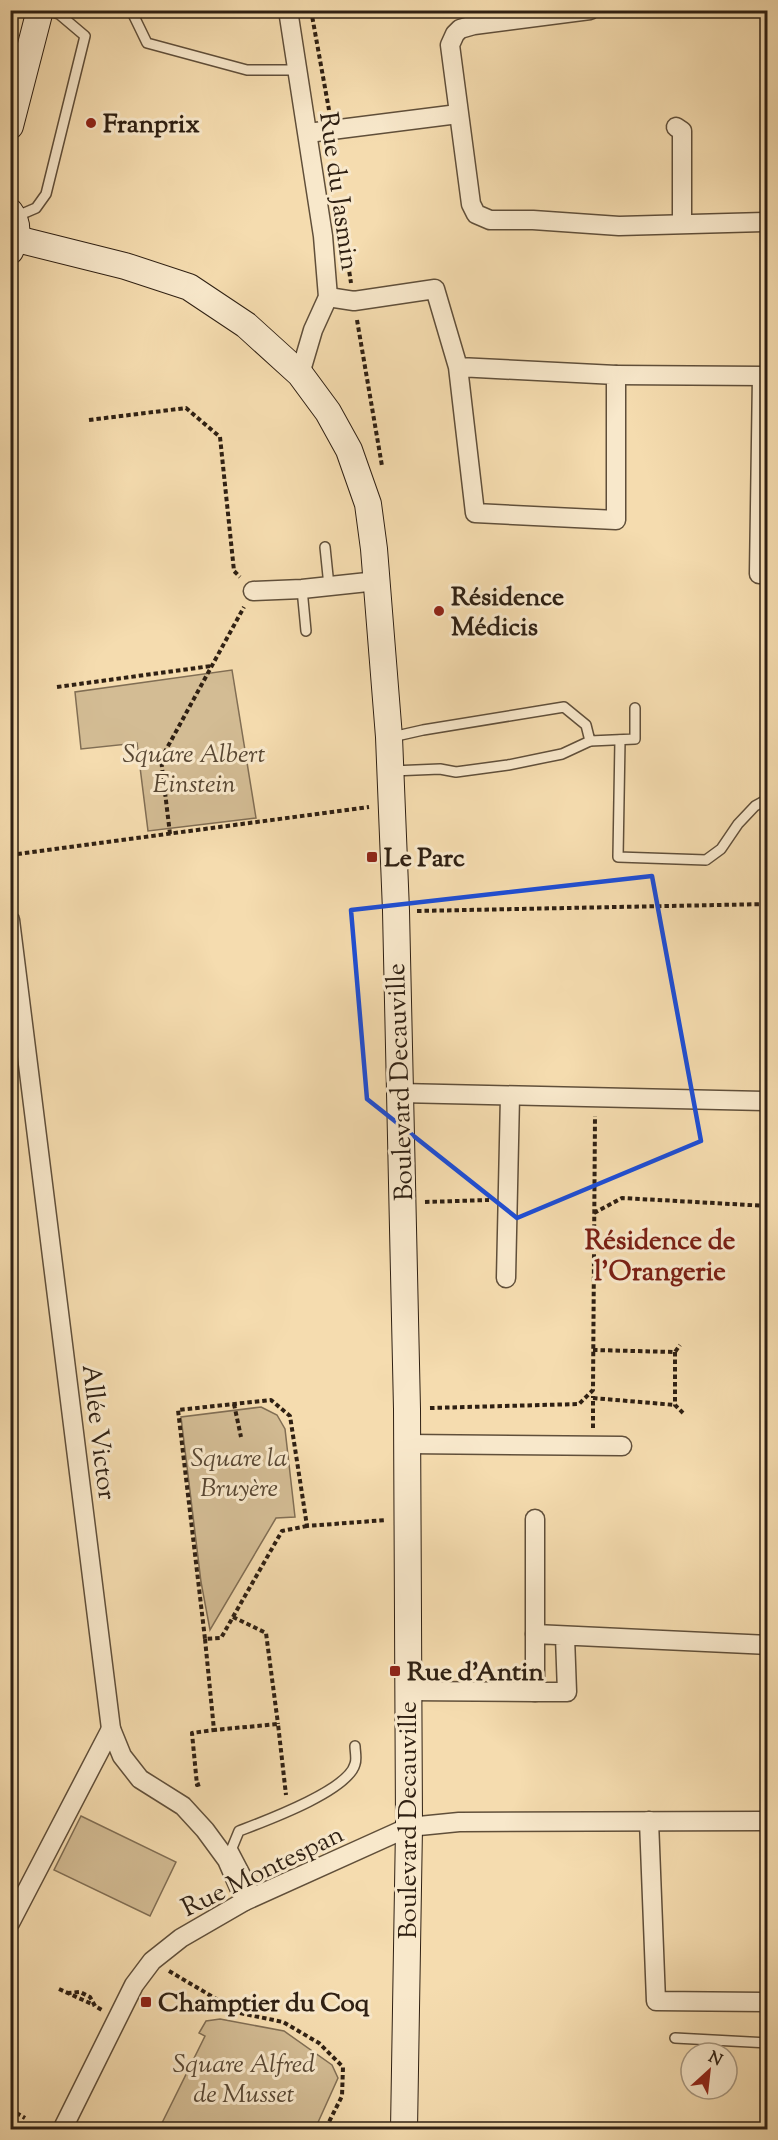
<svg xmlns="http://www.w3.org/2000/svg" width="778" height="2140" viewBox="0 0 778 2140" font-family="'Sorts Mill Goudy',serif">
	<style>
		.green { fill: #d3bc94; stroke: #816e54; stroke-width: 1.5 }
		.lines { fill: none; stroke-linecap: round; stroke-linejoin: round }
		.lane-casing { stroke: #604f3a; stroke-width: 12 }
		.street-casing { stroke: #604f3a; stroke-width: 21 }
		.secondary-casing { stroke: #2f2013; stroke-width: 28 }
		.path { stroke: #2f2013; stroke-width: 4; stroke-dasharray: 4.5 3; stroke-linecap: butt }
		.lane { stroke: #f8e8cb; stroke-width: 9 }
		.street { stroke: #f8e8cb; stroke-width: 18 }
		.secondary { stroke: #f8e8cb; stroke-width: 26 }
		.marked { fill: none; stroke: #1d4ed8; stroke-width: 4.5; stroke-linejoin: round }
		.poi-dot { fill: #8f2418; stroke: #f8e8cb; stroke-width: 2 }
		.labels { text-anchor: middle; stroke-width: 6; stroke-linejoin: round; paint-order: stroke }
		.poi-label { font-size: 26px; font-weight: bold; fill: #2f2013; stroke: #f8e8cb; text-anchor: start }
		.street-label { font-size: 26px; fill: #2f2013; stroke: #f8e8cb }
		.park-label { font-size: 26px; font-style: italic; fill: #584733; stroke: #f8e8cb }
		.neighbourhood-label { font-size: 27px; font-weight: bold; fill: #7a1f14; stroke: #f8e8cb }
	</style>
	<rect width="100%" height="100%" fill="#f5dcaf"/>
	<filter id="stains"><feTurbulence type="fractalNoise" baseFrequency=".00333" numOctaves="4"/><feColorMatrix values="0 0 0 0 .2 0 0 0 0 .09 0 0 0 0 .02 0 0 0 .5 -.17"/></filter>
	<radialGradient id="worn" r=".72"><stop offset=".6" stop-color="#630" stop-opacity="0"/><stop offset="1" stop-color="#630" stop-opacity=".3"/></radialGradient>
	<g class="green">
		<polygon points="232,670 256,818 148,831 137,743 81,749 75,692"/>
		<polygon points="261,1407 277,1415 285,1429 295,1517 276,1518 210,1630 201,1582 181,1417"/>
		<polygon points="81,1816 176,1862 150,1916 54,1870"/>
		<polygon points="220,2019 284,2031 332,2065 338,2078 315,2129 159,2129 205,2036 199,2033 206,2021"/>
	</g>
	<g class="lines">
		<g class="lane-casing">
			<g id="lane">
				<polyline points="131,10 147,43 247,70 297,70"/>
				<polyline points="15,217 36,208 46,194 85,36 59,14 45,10"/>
				<polyline points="325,547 329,586"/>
				<polyline points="302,589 306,631"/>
				<polyline points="392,737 423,730 564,707 586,725 590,741 635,739 635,708"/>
				<polyline points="620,740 618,857 706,860 721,849 738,824 755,806 768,799"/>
				<polyline points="392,771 440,769 456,772 508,765 562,754 590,741"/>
				<path d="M257,1896L232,1848L239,1831C265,1821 348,1791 355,1764C357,1759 355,1751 355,1746"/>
				<polyline points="675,2038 768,2043"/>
			</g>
		</g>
		<g class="street-casing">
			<g id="street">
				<polyline points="288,10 323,236 328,297 313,330 300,374"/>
				<polyline points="590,10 474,25 460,29 455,34 450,45 471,204 476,214 490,220 533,220 619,226 768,222"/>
				<polyline points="676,127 682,131 682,223"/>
				<polyline points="308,133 458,114"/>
				<polyline points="328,297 354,301 435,289 458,367 475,513 616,520 616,375 458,367"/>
				<polyline points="616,375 768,376"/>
				<polyline points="762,376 759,574 768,574"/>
				<polyline points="253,591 302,589 377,581"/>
				<polyline points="10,920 111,1729 122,1756 140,1779 183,1806 205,1830 227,1860 245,1901"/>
				<polyline points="400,1093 768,1101"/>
				<polyline points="506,1278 510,1096"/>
				<polyline points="407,1444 622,1446"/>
				<polyline points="535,1634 535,1519"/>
				<polyline points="565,1637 567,1692 535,1692 535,1634 768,1645"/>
				<polyline points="408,1691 535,1692"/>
				<polyline points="649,1821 656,2001 768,2002"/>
				<polyline points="10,1923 111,1729"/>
				<polyline points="62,2130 134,1985 152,1961 181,1938 245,1901 409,1827 459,1822 768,1821"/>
			</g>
		</g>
		<g class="secondary-casing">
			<g id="secondary">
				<polyline points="10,126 40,10"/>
				<path d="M10,212C20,225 17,238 10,251"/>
				<polyline points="17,239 125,266 189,287 246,325 300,374 328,412 349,450 368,504 374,549 389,737 396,911 407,1409 409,1827 404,2130"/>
			</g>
		</g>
		<g class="path">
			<polyline points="311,10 329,110"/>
			<polyline points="347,257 351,283"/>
			<polyline points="357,320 382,466"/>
			<polyline points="89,420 186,408 220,437 234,571 240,577"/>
			<polyline points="57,687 211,666"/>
			<polyline points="170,834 161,759 244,607"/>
			<polyline points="10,855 369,807"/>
			<polyline points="417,911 768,904"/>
			<polyline points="425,1202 489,1200"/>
			<polyline points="594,1213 622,1198 768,1206"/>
			<polyline points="593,1350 675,1352 680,1345"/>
			<polyline points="675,1352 675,1405 683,1413"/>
			<polyline points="593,1398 675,1405"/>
			<polyline points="234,1404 241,1437"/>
			<polyline points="430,1408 579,1404 593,1390 595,1116"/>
			<polyline points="593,1428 593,1396"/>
			<polyline points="307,1526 282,1531 221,1638 205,1639 178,1410 271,1400 290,1416 307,1526 386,1520"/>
			<polyline points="233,1617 266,1633 278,1724"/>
			<polyline points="205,1639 214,1730 278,1724 286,1795"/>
			<polyline points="200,1784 197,1785 192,1733 214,1730"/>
			<polyline points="169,1971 240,2013 283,2022 319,2043 343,2067 342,2096 325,2130"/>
			<polyline points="59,1989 94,2005"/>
			<polyline points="67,1993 80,1992 90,1997 95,2006 102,2010"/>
			<polyline points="10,2109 25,2118"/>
		</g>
		<use href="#lane" class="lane"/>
		<use href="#street" class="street"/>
		<use href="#secondary" class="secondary"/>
	</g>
	<path class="marked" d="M652,876L701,1141L517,1218L367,1099L351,910Z"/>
	<g class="poi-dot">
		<circle cx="91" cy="123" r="6"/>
		<circle cx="439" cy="611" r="6"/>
		<rect x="366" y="851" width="12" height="12" rx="3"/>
		<rect x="389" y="1665" width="12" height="12" rx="3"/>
		<rect x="140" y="1996" width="12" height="12" rx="3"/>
	</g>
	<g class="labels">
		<g class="poi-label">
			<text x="103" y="132">Franprix</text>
			<text x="451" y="605">Résidence<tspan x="451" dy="30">Médicis</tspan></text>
			<text x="384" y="866">Le Parc</text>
			<text x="407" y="1680">Rue d'Antin</text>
			<text x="158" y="2011">Champtier du Coq</text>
		</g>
		<g class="street-label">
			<text transform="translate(340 191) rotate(82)" y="9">Rue du Jasmin</text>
			<text transform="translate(399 1082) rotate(-92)" y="9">Boulevard Decauville</text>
			<text transform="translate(100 1432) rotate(83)" y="9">Allée Victor</text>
			<text transform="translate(407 1820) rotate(-90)" y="9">Boulevard Decauville</text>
			<text transform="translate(262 1870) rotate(-26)" y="9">Rue Montespan</text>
		</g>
		<g class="park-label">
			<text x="194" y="762">Square Albert<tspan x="194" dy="30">Einstein</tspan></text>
			<text x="239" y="1466">Square la<tspan x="239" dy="30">Bruyère</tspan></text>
			<text x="244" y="2072">Square Alfred<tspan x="244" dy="30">de Musset</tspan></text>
		</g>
		<g class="neighbourhood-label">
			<text x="660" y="1249">Résidence de<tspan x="660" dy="31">l'Orangerie</tspan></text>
		</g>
	</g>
	<rect width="778" height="2140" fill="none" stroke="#f5dcaf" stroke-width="36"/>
	<rect x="12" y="12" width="754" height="2116" fill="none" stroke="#2f2013" stroke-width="3"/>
	<rect x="18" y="18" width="742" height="2104" fill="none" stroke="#2f2013" stroke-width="1.5"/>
	<g transform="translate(709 2071) rotate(27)"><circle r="28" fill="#f8e8cb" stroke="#a89881" stroke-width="1.5"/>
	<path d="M0-4.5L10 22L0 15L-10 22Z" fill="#8f2418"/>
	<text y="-9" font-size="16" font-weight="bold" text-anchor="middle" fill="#2f2013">N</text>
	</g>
	<rect width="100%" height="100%" filter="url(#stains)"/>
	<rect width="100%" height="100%" fill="url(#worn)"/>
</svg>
